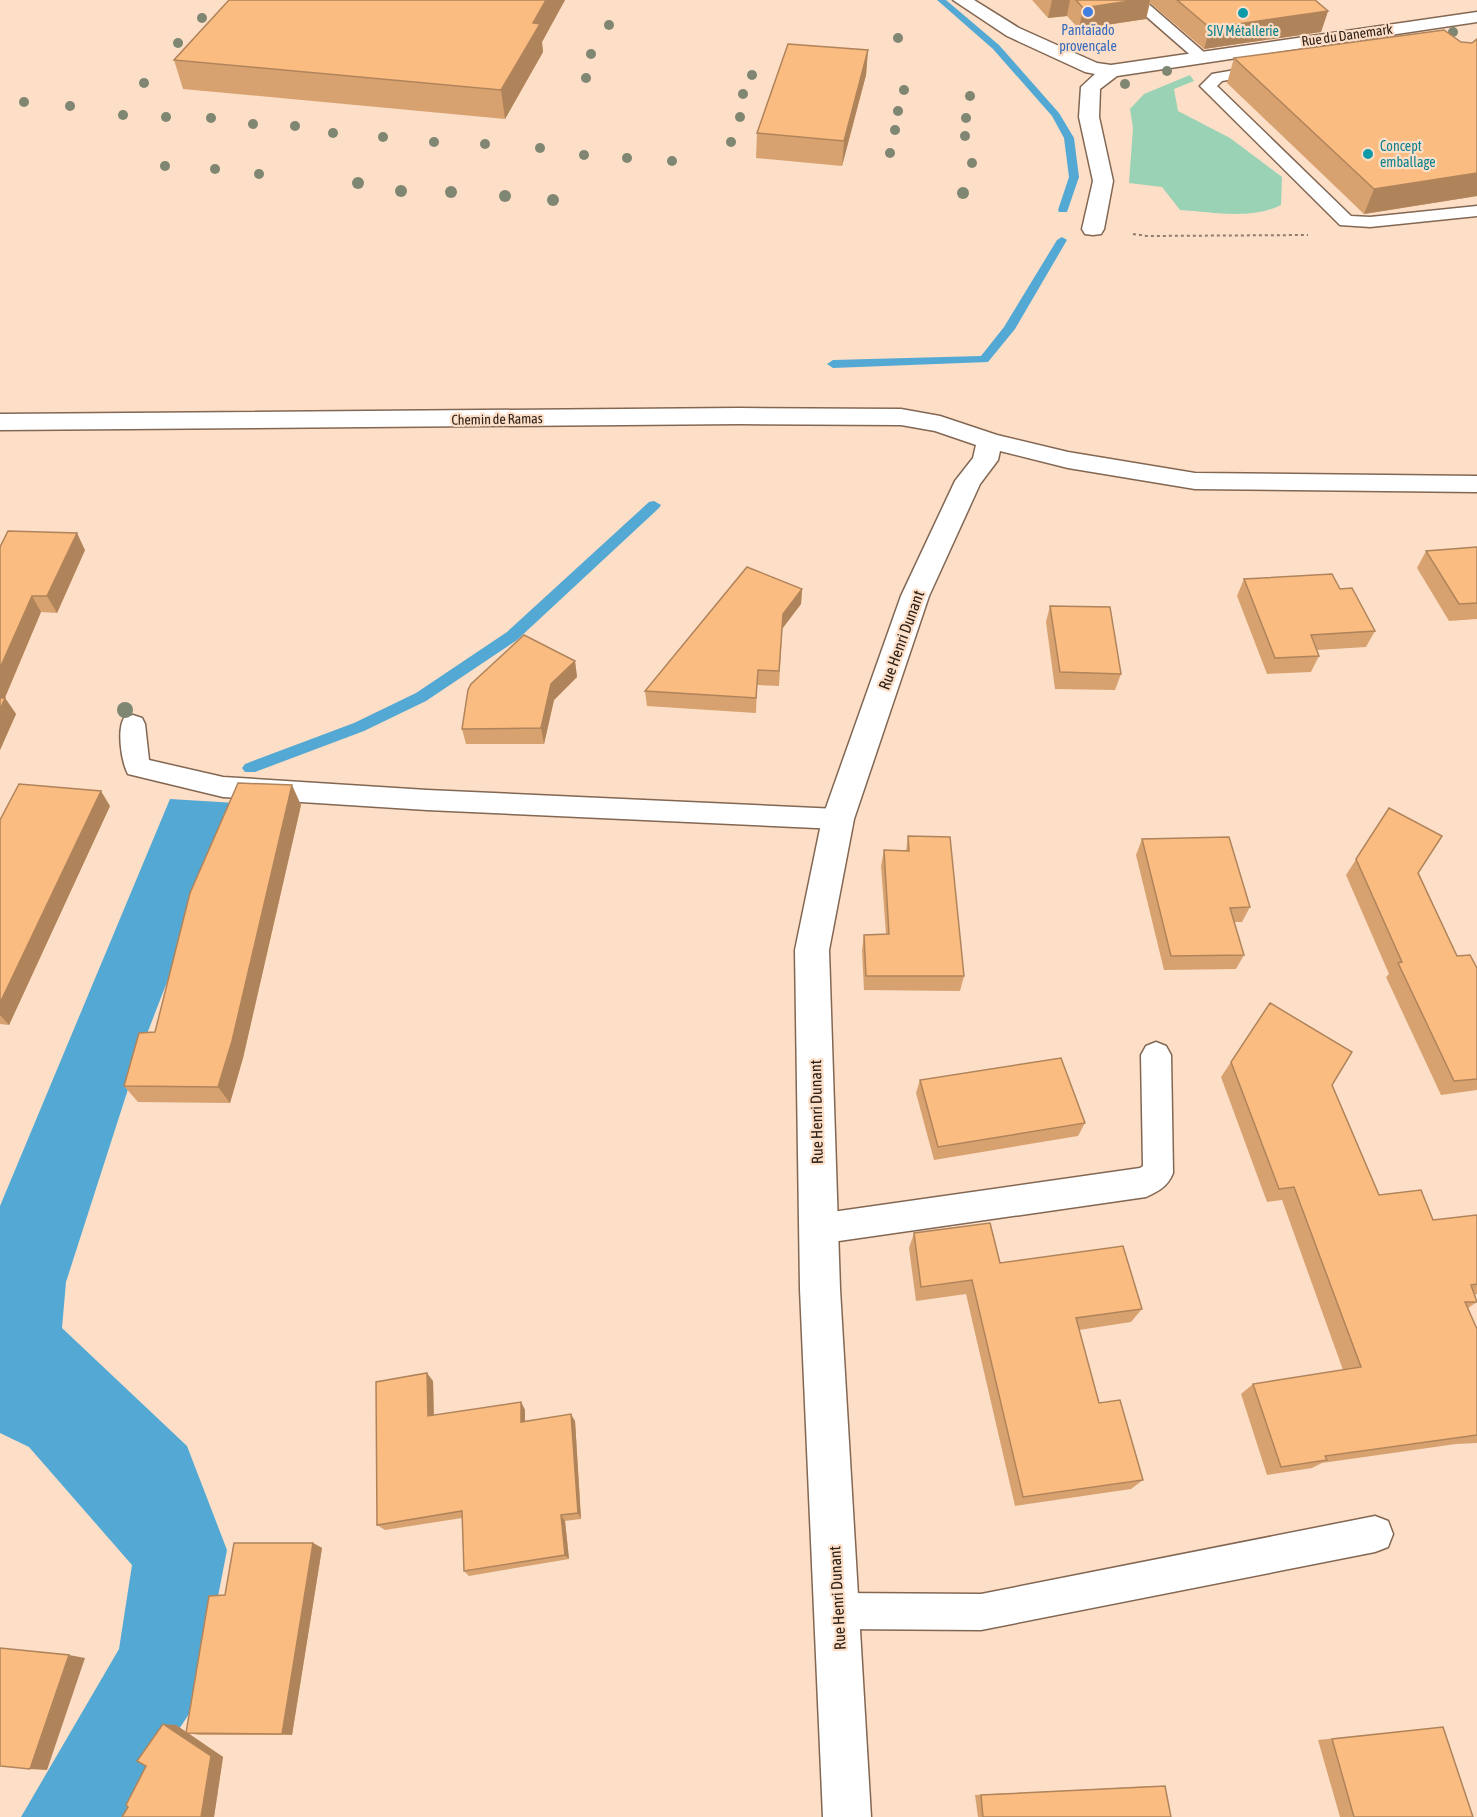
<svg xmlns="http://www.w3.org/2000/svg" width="1477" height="1817" viewBox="0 0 1477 1817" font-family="'Asap Condensed',sans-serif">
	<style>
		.green { fill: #99d2b4 }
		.water { fill: #53a9d4 }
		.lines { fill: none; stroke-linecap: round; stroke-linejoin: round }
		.stream { fill: #53a9d4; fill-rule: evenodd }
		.service-casing { stroke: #826753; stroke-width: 3 }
		.minor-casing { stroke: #826753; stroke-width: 3 }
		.path { stroke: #917c6d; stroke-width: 2; stroke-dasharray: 3 3; stroke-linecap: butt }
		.service { fill: #fff; fill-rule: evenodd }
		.minor { fill: #fff; fill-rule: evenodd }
		.tree { fill: #7f8672 }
		.wall { fill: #d8a270 }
		.shaded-wall { fill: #b0845b }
		.building { fill: #fbbc82; stroke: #b0845b; stroke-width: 1.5 }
		.shop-dot { fill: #3f7fe0; stroke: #fddec7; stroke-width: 2 }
		.culture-dot { fill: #0f9aa8; stroke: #fddec7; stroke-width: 2 }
		.labels { text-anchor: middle; stroke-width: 4.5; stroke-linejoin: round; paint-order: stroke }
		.far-shop-label { font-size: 14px; fill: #366cbe; stroke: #fddec7 }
		.far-culture-label { font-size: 14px; fill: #0d838f; stroke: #fddec7 }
		.far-street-label { font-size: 14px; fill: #2c2118; stroke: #fddec7 }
		.street-label { font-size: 16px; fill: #2c2118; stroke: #fddec7 }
	</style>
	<rect width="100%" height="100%" fill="#fddec7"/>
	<path class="green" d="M1190,75L1194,81L1174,89L1178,111L1230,138L1282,177L1281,205C1251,220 1213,212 1180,210L1162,187L1129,183L1133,128L1130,109L1144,94Z"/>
	<polygon class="water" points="170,799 236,803 140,1052 66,1282 62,1328 187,1446 227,1550 198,1700 122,1817 21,1817 119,1649 132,1565 29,1447 0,1433 0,1206"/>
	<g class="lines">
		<g class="stream">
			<polygon points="937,0 946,0 999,45 1059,113 1074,138 1079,177 1067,212 1059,212 1058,210 1069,177 1064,138 1052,116 993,49"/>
			<polygon points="1062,237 1067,240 1015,329 988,362 833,368 827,364 833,360 981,356 1004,327 1057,240"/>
			<polygon points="654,501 661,505 659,508 517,640 426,701 364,731 255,772 245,772 242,768 245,764 354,723 416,693 507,632 649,502"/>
		</g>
		<g class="service-casing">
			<g id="service">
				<polygon points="1130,0 1144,0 1205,53 1208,56 1205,59 1195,59 1132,4"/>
				<polygon points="1264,65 1272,70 1269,73 1222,81 1217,86 1351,216 1370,217 1477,206 1477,216 1370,227 1340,225 1200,86 1212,74"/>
				<path d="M133,715L142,718L145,724L149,760L223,777L427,790L838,809L847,812L851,819L847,826L838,829L427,810L223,797L128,774C121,761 117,730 124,718Z"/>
				<path d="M1156,1042L1166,1046L1171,1055L1173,1173C1168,1186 1159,1191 1146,1197L818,1244L807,1240L802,1229L807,1218L818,1214L1140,1168L1143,1166L1141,1055L1146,1046Z"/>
				<polygon points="1375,1516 1388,1521 1393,1534 1388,1547 1375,1552 981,1630 838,1629 825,1624 820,1611 825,1598 838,1593 981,1594"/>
			</g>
		</g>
		<g class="minor-casing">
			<g id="minor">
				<polygon points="953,0 974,0 1019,28 1097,63 1111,65 1477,12 1477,22 1117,76 1100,89 1099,117 1113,181 1104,229 1101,234 1093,235 1085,234 1082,229 1093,181 1079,117 1081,87 1095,74 1085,72 1007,36"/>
				<polygon points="739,408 901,409 940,416 997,435 1068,452 1195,473 1477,476 1477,492 1195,489 1068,468 1000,451 998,460 980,484 929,596 854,819 829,950 840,1289 871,1817 823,1817 800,1289 795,950 822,819 901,596 955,481 973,458 976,445 935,431 901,425 739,424 0,430 0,414"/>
			</g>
		</g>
		<polyline class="path" points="1133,234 1147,236 1308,235"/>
		<use href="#service" class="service"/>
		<use href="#minor" class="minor"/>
	</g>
	<g class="tree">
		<circle cx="202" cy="18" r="5"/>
		<circle cx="609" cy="25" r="5"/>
		<circle cx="1453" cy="32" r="5"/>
		<circle cx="898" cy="38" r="5"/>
		<circle cx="178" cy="43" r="5"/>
		<circle cx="591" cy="54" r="5"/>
		<circle cx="1167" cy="71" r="5"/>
		<circle cx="752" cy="75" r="5"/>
		<circle cx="586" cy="78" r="5"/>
		<circle cx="144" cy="83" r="5"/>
		<circle cx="1125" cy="84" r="5"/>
		<circle cx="904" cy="90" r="5"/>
		<circle cx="743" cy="94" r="5"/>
		<circle cx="970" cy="96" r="5"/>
		<circle cx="24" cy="102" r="5"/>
		<circle cx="70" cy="106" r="5"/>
		<circle cx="898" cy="111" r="5"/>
		<circle cx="123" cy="115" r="5"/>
		<circle cx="166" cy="117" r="5"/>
		<circle cx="740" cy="117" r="5"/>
		<circle cx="211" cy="118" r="5"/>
		<circle cx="966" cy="118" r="5"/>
		<circle cx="253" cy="124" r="5"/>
		<circle cx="295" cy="126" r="5"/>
		<circle cx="895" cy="130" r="5"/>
		<circle cx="333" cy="133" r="5"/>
		<circle cx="965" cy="136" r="5"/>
		<circle cx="383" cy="137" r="5"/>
		<circle cx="434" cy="142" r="5"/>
		<circle cx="731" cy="142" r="5"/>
		<circle cx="485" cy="144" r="5"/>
		<circle cx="540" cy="148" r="5"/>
		<circle cx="890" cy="153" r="5"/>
		<circle cx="584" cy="155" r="5"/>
		<circle cx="627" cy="158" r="5"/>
		<circle cx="672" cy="161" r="5"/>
		<circle cx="972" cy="163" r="5"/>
		<circle cx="165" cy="166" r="5"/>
		<circle cx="215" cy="169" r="5"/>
		<circle cx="259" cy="174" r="5"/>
		<circle cx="358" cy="183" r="6"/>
		<circle cx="401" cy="191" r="6"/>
		<circle cx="451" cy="192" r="6"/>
		<circle cx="963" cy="193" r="6"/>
		<circle cx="505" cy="196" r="6"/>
		<circle cx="553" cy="200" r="6"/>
		<circle cx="125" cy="710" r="8"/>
	</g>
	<g class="wall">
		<polygon points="229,0 565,0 542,42 543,52 505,119 183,89 174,60"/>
		<polygon points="1032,0 1315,0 1328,11 1321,32 1204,49 1150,3 1146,19 1079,29 1067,16 1048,18"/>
		<polygon points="1477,39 1477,196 1364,214 1227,83 1234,58 1461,42 1472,43"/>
		<polygon points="868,50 866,75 842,166 756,158 757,133"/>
		<polygon points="0,547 85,550 57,613 41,612 5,698 16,714 0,750"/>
		<polygon points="1477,547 1477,619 1449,621 1417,568 1426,551"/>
		<polygon points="1244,579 1375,631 1366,647 1317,650 1319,656 1311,672 1267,674 1237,596"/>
		<polygon points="802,589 801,604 782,629 779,686 757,685 756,713 647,706 645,691"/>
		<polygon points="1050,606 1121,674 1115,690 1055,689 1046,622"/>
		<polygon points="575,661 577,677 554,700 544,744 466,744 462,729"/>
		<polygon points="301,805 243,1058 230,1103 138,1102 124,1086 155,1032"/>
		<polygon points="110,806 9,1025 0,1024 0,820"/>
		<polygon points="1389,808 1457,956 1477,968 1477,1090 1441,1095 1386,977 1389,974 1346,875"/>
		<polygon points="908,836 964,976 960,991 864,990 862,950 864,935 886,934 881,866 884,850 906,851"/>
		<polygon points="1142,839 1250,907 1242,922 1234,922 1244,955 1236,969 1164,970 1136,855"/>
		<polygon points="1270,1003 1332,1085 1379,1195 1433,1220 1477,1215 1477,1294 1474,1295 1477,1302 1468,1308 1477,1329 1477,1443 1456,1444 1322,1463 1312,1468 1267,1475 1241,1394 1253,1384 1343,1370 1282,1200 1267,1202 1221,1077"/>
		<polygon points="920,1080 1085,1123 1078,1136 934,1160 916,1093"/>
		<polygon points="914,1233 1000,1263 1142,1309 1131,1322 1079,1330 1099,1403 1143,1480 1131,1489 1015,1506 966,1294 916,1301 909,1248"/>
		<polygon points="433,1381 434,1415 521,1402 525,1410 525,1421 575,1421 581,1519 565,1521 569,1559 469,1576 464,1571 462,1518 385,1530 377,1525"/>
		<polygon points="313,1543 322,1548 292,1735 199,1735 188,1733 223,1757 214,1817 122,1817 176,1725 186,1732 225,1595"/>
		<polygon points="1443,1727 1473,1817 1340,1817 1318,1740"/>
		<polygon points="1155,1786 1171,1817 978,1817 975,1795"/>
	</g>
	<g class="shaded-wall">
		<polygon points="546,0 565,0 542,42 543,52 505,119 501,90 533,23"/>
		<polygon points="1052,0 1070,0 1067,16 1048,18"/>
		<polygon points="1136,0 1150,0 1146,19 1079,29 1083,8"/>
		<polygon points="1328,11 1321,32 1204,49 1210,28"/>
		<polygon points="868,50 866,75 842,166 844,141"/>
		<polygon points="1477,173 1477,196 1364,214 1374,189"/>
		<polygon points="77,533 85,550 57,613 47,596"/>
		<polygon points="802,589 801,604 782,629 779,686 783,614"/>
		<polygon points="32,596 41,612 0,709 0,668"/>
		<polygon points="575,661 577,677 554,700 544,744 541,728 551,684"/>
		<polygon points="5,698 16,714 0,750 0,710"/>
		<polygon points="292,785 301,805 243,1058 230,1103 218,1087"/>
		<polygon points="101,791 110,806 9,1025 0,1015 0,1003"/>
		<polygon points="427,1373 433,1381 434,1424 428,1416"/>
		<polygon points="521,1402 525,1410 525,1429 521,1422"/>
		<polygon points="571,1414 575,1421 581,1519 578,1513"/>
		<polygon points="561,1515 565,1521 569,1559 565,1555"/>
		<polygon points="313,1543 322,1548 292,1735 282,1734"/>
		<polygon points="69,1655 85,1658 47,1770 30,1769"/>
		<polygon points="163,1724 176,1725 223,1757 214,1817 201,1817"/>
	</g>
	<g class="building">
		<polygon points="229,0 546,0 533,23 540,24 501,90 174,60"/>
		<polygon points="1076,0 1136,0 1083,8"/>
		<polygon points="1177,0 1315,0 1328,11 1210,28"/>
		<polygon points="1444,30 1461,42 1472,43 1477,39 1477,173 1374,189 1234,58"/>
		<polygon points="788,44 868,50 844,141 757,133"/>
		<polygon points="8,531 77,533 47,596 32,596 0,668 0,547"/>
		<polygon points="1477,547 1477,603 1459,604 1426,551"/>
		<polygon points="747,567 802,589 783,614 779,671 758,670 756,698 645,691"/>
		<polygon points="1332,574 1340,589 1352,588 1375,631 1311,635 1319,656 1275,658 1244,579"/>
		<polygon points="1050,606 1110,607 1121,674 1060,672"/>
		<polygon points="524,635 575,661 551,684 541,728 462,729 468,690 471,684"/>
		<polygon points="0,698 5,698 0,710"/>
		<polygon points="238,783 292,785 232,1041 218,1087 124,1086 139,1033 155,1032 190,893"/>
		<polygon points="19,784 101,791 0,1003 0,820"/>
		<polygon points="1389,808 1442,836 1418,873 1457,956 1470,955 1477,968 1477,1079 1454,1081 1398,963 1402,962 1356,859"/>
		<polygon points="908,836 950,837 964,976 866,976 864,935 889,934 884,850 909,851"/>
		<polygon points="1229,837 1250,907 1230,908 1244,955 1171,956 1142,839"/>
		<polygon points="1270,1003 1352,1052 1332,1085 1379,1195 1421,1190 1433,1220 1477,1215 1477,1284 1471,1285 1477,1302 1465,1302 1477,1329 1477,1435 1325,1456 1327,1460 1281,1467 1253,1384 1361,1367 1294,1187 1279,1189 1231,1062"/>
		<polygon points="1061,1058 1085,1123 938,1147 920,1080"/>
		<polygon points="990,1223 1000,1263 1123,1246 1142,1309 1076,1318 1099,1403 1120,1400 1143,1480 1023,1497 972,1280 921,1287 914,1233"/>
		<polygon points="427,1373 428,1416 521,1402 521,1422 571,1414 578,1513 561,1515 565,1555 464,1571 462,1511 377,1525 376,1382"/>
		<polygon points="234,1543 313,1543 282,1734 186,1733 209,1596 225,1595"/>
		<polygon points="0,1648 69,1655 30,1769 0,1766"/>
		<polygon points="163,1724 211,1756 201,1817 122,1817 128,1807 126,1805 146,1766 137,1761"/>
		<polygon points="1443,1727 1473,1817 1354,1817 1332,1739"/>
		<polygon points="1165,1786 1171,1817 983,1817 981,1795"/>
	</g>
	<circle class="shop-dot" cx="1088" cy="12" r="6"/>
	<g class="culture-dot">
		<circle cx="1243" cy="13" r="6"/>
		<circle cx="1368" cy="154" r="6"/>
	</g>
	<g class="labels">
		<g class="far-shop-label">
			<text x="1088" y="35">Pantaïado<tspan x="1088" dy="16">provençale</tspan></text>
		</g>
		<g class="far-culture-label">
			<text x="1243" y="36">SIV Métallerie</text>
			<text x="1380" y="151" text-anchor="start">Concept<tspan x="1380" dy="16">emballage</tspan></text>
		</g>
		<g class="far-street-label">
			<text transform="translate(1347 35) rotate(-8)" y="5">Rue du Danemark</text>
			<text transform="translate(497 419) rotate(-1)" y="5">Chemin de Ramas</text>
		</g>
		<g class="street-label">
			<text transform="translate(901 640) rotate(-70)" y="6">Rue Henri Dunant</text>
			<text transform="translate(816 1112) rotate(-91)" y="6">Rue Henri Dunant</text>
			<text transform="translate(837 1598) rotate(-93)" y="6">Rue Henri Dunant</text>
		</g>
	</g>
</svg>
